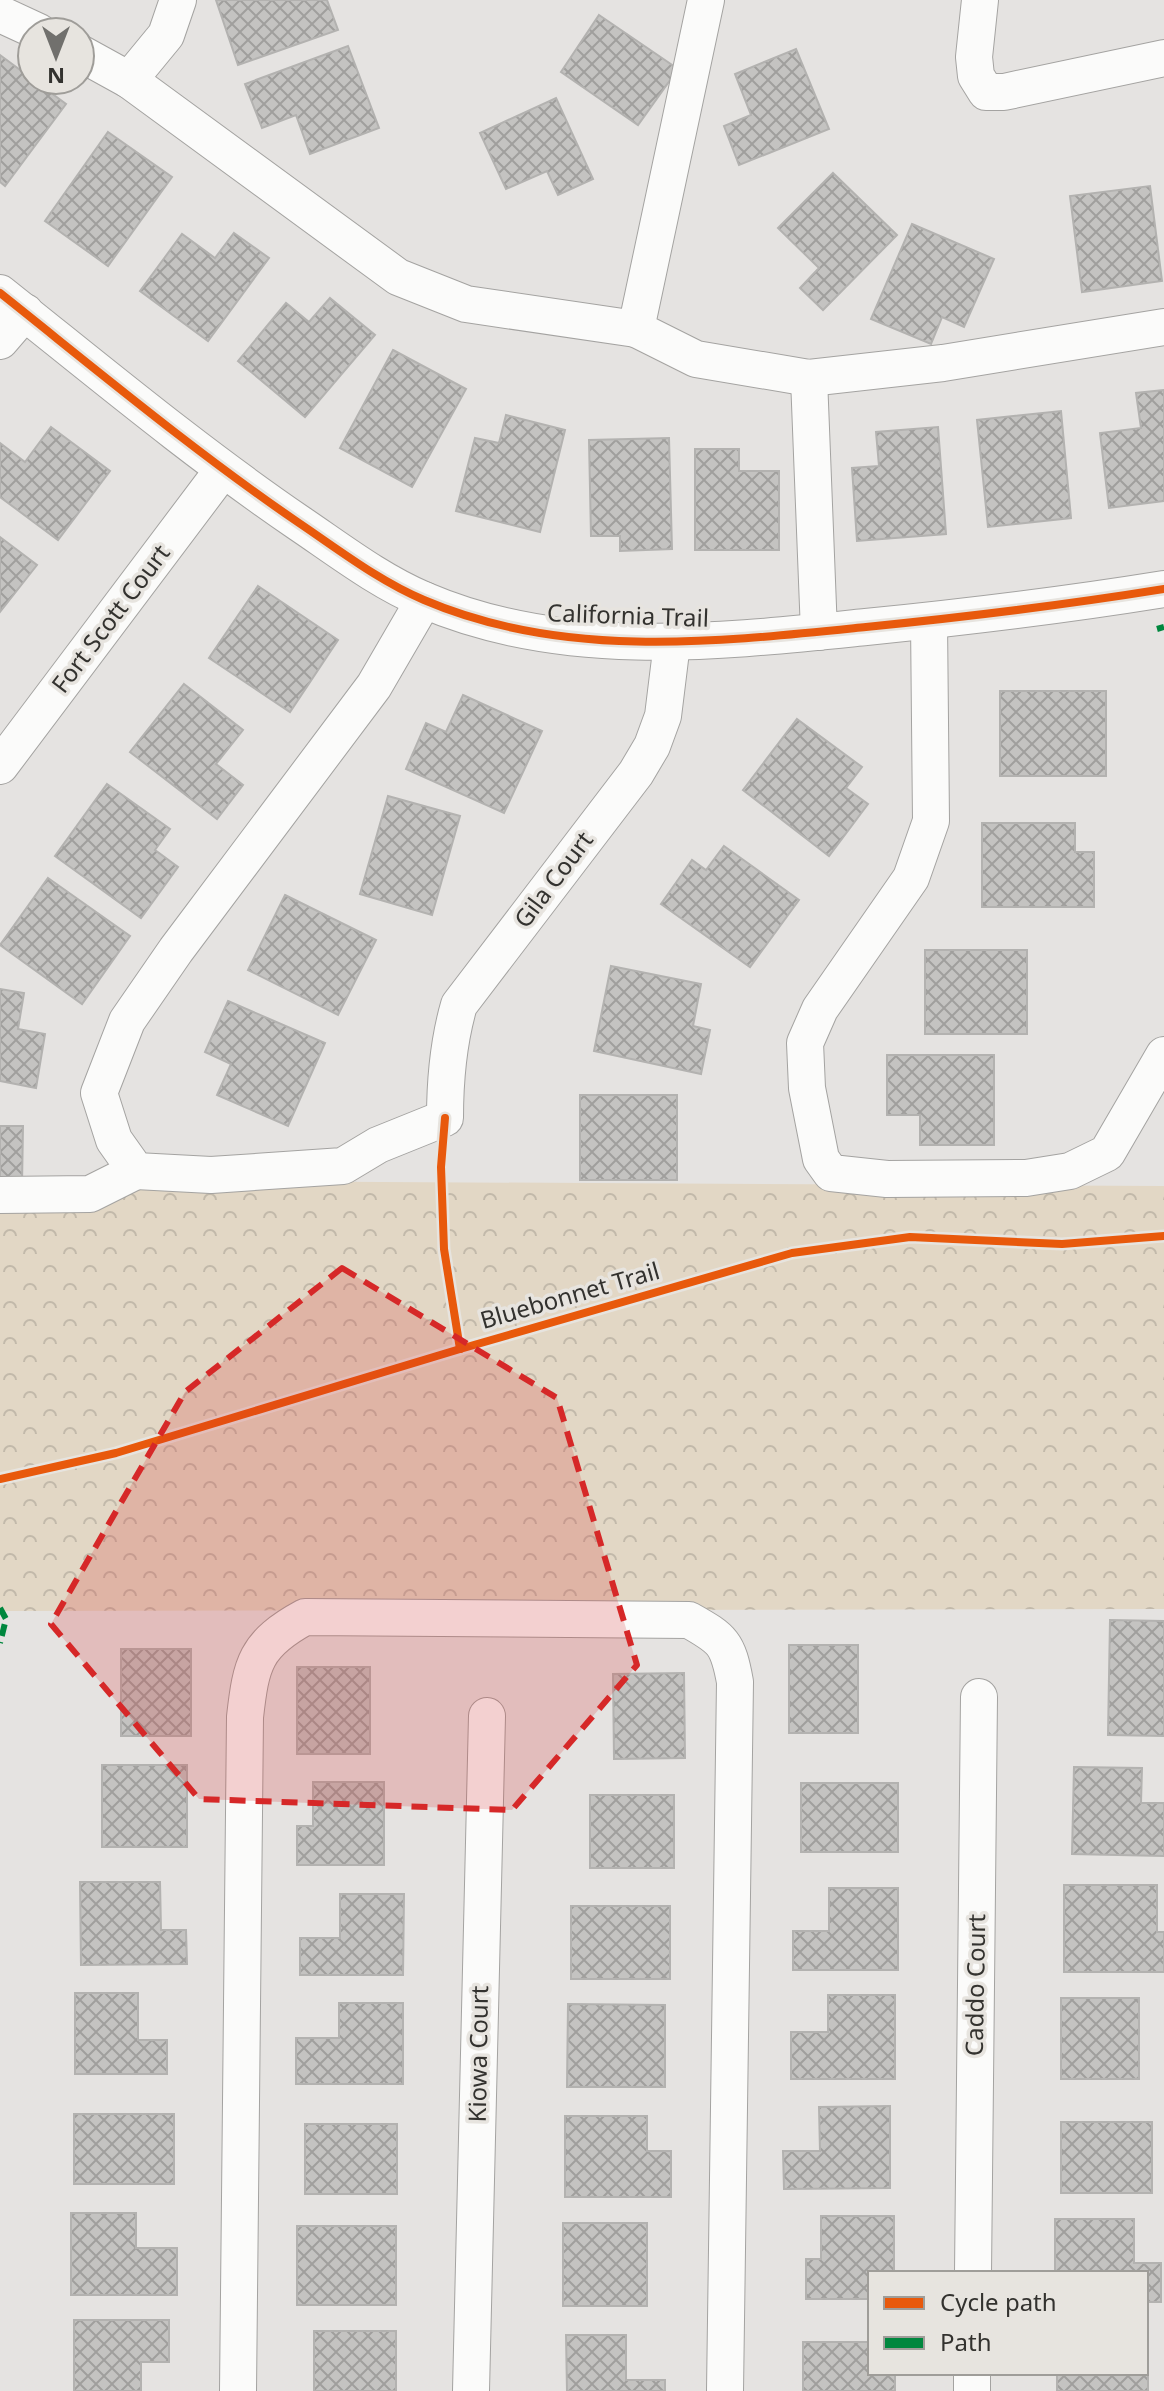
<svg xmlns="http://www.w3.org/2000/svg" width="1164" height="2391" viewBox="0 0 1164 2391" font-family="'Noto Sans',sans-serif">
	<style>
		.park { fill: url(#park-crowns) }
		.building { fill: url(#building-cross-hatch); stroke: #b3b2b0; stroke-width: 2 }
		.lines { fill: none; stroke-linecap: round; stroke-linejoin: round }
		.minor-casing { stroke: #a4a3a1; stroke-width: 38 }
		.minor { stroke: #fbfbfa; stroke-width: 36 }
		.quiet { stroke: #00873e; stroke-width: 6; stroke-dasharray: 12 6; stroke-linecap: butt }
		.cycleway-casing { stroke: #e7e4df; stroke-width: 13 }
		.cycleway { stroke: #e8590c; stroke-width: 8 }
		.marked { fill: #d62828; fill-opacity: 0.2; stroke: #d62828; stroke-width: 6; stroke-dasharray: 16 10; stroke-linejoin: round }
		.labels { text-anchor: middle; stroke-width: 7; stroke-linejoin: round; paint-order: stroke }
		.street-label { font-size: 24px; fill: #33322f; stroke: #e7e4df }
	</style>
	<defs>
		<pattern id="park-crowns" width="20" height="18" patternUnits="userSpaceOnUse" patternTransform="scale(2)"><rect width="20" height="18" fill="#e2d7c5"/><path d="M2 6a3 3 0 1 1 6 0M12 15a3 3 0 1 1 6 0" fill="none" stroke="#c2b9aa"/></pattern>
		<pattern id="building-cross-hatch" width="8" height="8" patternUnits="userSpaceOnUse" patternTransform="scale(2)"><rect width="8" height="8" fill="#c4c3c1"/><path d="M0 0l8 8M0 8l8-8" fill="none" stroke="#a09f9d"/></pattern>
	</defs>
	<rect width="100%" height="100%" fill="#e5e3e1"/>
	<polygon class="park" points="0,1180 1164,1186 1164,1609 0,1611"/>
	<g class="building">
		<polygon points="216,0 327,0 338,30 238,65"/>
		<polygon points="599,15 678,69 638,125 561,72"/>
		<polygon points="348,46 379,128 310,154 296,115 262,128 245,84"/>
		<polygon points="796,49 829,129 739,165 724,126 751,115 735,74"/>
		<polygon points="0,55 66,104 5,186 0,182"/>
		<polygon points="556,98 593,179 558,195 547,171 506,189 480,133"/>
		<polygon points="108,132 172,177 108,266 45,221"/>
		<polygon points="833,173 897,235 823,310 800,288 819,268 778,228"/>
		<polygon points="1150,186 1162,281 1082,292 1070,196"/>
		<polygon points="912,224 994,259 964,327 942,317 931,344 871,319"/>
		<polygon points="234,233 269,258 208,341 140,291 182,234 215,258"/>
		<polygon points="330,298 375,335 305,417 238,361 286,303 309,322"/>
		<polygon points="393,350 466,389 412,487 340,448"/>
		<polygon points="1164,390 1164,501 1109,508 1100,433 1141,428 1136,393"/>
		<polygon points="1061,411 1071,518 988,527 977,420"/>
		<polygon points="506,415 565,430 540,532 456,511 475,438 499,443"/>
		<polygon points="51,427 110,471 58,540 0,497 0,443 25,462"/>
		<polygon points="938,427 946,534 857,541 852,468 879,466 876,432"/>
		<polygon points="669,438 672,549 620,551 620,536 591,536 589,440"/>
		<polygon points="695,449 739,449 739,471 779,471 779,550 695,550"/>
		<polygon points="0,537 37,565 0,612"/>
		<polygon points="258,586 338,640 290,712 209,658"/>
		<polygon points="184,684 243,730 216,764 243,785 217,819 130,752"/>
		<rect x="1000" y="691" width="106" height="85"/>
		<polygon points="463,695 542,731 504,813 406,769 426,723 446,732"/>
		<polygon points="797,719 862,767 846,788 868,804 829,856 743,790"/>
		<polygon points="107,784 170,829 155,850 178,867 141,918 55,856"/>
		<polygon points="388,796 460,816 432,915 360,894"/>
		<polygon points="982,823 1075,823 1075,852 1094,852 1094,907 982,907"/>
		<polygon points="724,846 799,900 750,967 661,904 692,860 706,870"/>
		<polygon points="48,878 130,936 82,1004 0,945"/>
		<polygon points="285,895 376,940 338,1015 248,970"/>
		<rect x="925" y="950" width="102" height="84"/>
		<polygon points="611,966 701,984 693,1026 710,1030 701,1074 594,1051"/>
		<polygon points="0,989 24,993 18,1029 45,1034 36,1088 0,1081"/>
		<polygon points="228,1001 325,1043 288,1126 217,1095 231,1064 205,1052"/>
		<polygon points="887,1055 994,1055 994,1145 920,1145 920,1115 887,1115"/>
		<rect x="580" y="1095" width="97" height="85"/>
		<polygon points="0,1126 23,1126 22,1185 0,1185"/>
		<polygon points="1110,1620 1164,1621 1164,1736 1108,1735"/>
		<rect x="789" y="1645" width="69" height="88"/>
		<rect x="121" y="1649" width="70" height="87"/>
		<rect x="297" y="1667" width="73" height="87"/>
		<polygon points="684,1673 685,1758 614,1759 613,1674"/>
		<rect x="102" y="1765" width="85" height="82"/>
		<polygon points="1074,1767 1142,1768 1141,1803 1164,1803 1164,1856 1072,1854"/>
		<polygon points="313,1782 384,1782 384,1865 297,1865 297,1826 313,1826"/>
		<rect x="801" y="1783" width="97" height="69"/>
		<rect x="590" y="1795" width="84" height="73"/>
		<polygon points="80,1882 160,1882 161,1930 186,1930 187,1964 81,1965"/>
		<polygon points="1064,1885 1157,1885 1157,1932 1164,1932 1164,1972 1064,1972"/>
		<polygon points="829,1888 898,1888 898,1970 793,1970 793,1931 829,1931"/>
		<polygon points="340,1894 404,1894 403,1975 300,1975 300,1938 340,1938"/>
		<rect x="571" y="1906" width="99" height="73"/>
		<polygon points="75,1993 138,1993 138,2040 167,2040 167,2074 75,2074"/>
		<polygon points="828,1995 895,1995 895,2079 791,2079 791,2032 828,2032"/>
		<rect x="1061" y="1998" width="78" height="81"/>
		<polygon points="339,2003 403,2003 403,2084 296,2084 296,2038 339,2038"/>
		<polygon points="568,2004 665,2005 665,2087 567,2087"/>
		<polygon points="890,2106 890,2188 784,2189 783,2151 820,2151 819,2107"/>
		<rect x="74" y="2114" width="100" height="70"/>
		<polygon points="565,2116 647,2116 647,2151 671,2151 671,2197 565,2197"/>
		<rect x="1061" y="2122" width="91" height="71"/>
		<rect x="305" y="2124" width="92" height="70"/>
		<polygon points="71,2213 136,2213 136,2248 177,2248 177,2295 71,2295"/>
		<polygon points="821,2216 894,2216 894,2273 870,2273 870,2299 806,2299 806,2259 821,2259"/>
		<polygon points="1055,2219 1134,2219 1134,2263 1161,2263 1161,2302 1146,2302 1146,2273 1055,2273"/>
		<rect x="563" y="2223" width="84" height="83"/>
		<rect x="297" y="2226" width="99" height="79"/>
		<polygon points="74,2320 169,2320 169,2362 141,2362 141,2391 74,2391"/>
		<polygon points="1146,2329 1148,2329 1148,2391 1057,2391 1057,2373 1146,2373"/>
		<rect x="314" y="2331" width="82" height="60"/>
		<polygon points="566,2335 626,2335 626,2380 665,2380 665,2391 567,2391"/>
		<polygon points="803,2342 870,2342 870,2373 895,2373 895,2391 803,2391"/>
	</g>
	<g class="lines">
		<g class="minor-casing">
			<g id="minor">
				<polyline points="706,0 636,329 696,359 809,378 943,363 1164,327"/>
				<polyline points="980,0 974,57 976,76 986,92 1004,92 1164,58"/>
				<polyline points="0,14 39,32"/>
				<polyline points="80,53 129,80 398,277 466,304 636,329"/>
				<polyline points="129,80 166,35 178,0"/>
				<path d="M0,293C98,371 195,452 299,523C339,550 379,581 424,600C564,660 719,642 866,627C966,617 1065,605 1164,589"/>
				<polyline points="0,341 25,312"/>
				<polyline points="809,378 819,632"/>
				<path d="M424,600L374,686L176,950L127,1021L99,1093L114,1140L136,1171L211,1175L343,1166L378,1145L445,1118C445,1079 448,1043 459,1005L636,773L652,746L663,716L672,643"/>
				<polyline points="929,621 931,821 911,878 820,1009 805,1043 807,1088 821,1159 831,1173 887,1179 1026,1178 1070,1171 1107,1153 1164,1055"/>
				<polyline points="0,766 222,471"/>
				<polyline points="0,1195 90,1194 136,1171"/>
				<polyline points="973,2273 979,1697"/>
				<path d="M238,2391L245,1717C251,1664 255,1644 305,1617L689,1620C723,1639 728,1643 735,1682L725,2391"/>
				<polyline points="471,2391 487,1716"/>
				<polyline points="972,2391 972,2373"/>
			</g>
		</g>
		<use href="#minor" class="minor"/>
		<g class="quiet">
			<polyline points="1157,629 1164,627"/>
			<polyline points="0,1608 6,1619 0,1643"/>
		</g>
		<g class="cycleway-casing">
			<g id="cycleway">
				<path d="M0,293C98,371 195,452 299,523C339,550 379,581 424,600C564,660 719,642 866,627C966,617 1065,605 1164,589"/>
				<polyline points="445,1118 441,1167 444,1249 460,1349"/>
				<polyline points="0,1479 116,1453 460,1349 792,1253 910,1237 1062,1244 1164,1236"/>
			</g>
		</g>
		<use href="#cycleway" class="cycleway"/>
	</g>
	<path class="marked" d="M342,1268L557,1398L637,1665L512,1810L199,1799L51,1624L185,1392Z"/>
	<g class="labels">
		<g class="street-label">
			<text transform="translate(628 616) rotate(2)" y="8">California Trail</text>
			<text transform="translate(111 619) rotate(-53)" y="8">Fort Scott Court</text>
			<text transform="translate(554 880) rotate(-53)" y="8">Gila Court</text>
			<text transform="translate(570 1296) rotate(-16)" y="8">Bluebonnet Trail</text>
			<text transform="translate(976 1985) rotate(-89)" y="8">Caddo Court</text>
			<text transform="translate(479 2054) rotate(-89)" y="8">Kiowa Court</text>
		</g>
	</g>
	<rect x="868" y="2271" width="280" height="104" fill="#e7e4df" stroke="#9f9d99" stroke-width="2"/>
	<rect x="884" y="2297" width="40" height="12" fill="#e8590c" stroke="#9f9d99" stroke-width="2"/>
	<text x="940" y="2311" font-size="24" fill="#33322f">Cycle path</text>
	<rect x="884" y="2337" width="40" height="12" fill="#00873e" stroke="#9f9d99" stroke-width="2"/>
	<text x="940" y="2351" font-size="24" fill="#33322f">Path</text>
	<g transform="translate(56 56) rotate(180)"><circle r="38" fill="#e7e4df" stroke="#9f9d99" stroke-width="2"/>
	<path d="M0-6L14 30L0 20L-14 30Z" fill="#71706d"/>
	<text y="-12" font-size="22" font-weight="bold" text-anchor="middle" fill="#33322f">N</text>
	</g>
</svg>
